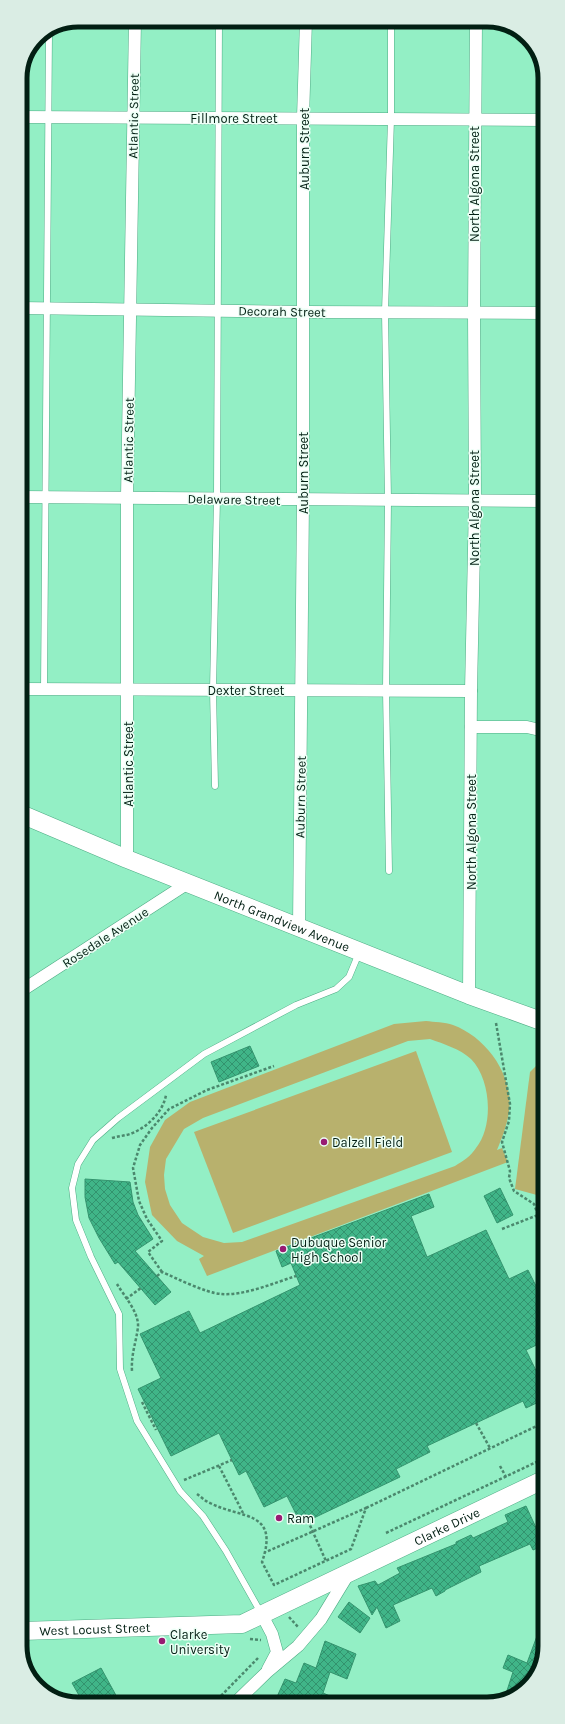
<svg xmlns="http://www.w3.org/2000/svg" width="565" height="1724" viewBox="0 0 565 1724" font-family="Karla,sans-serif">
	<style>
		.park { fill: #b8b16d; fill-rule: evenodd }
		.building { fill: url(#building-cross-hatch); stroke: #34946e }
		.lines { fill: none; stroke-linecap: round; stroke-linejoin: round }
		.lane-casing { stroke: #4eab84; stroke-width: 7 }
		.street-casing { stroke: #4eab84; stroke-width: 13 }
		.secondary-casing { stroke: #4eab84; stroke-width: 19 }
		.path { stroke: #4b886d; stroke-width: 2.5; stroke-dasharray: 3 2; stroke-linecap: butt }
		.lane { stroke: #fff; stroke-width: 6 }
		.street { stroke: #fff; stroke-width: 12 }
		.secondary { stroke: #fff; stroke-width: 18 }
		.poi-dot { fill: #981b73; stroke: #edfff6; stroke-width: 1.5 }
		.labels { text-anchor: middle; stroke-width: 3; stroke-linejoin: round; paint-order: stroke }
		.street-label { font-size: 13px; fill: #021f13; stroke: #edfff6 }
		.poi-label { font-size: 13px; fill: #021f13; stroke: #edfff6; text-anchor: start }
		.rim { fill: none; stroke: #021f13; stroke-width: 5 }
	</style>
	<defs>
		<pattern id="building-cross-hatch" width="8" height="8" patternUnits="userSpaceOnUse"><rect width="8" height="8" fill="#40b588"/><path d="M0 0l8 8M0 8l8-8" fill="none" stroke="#33936e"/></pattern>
	</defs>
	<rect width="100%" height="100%" fill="#93efc5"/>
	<g class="park">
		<path d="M426,1021C434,1022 445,1022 453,1025C486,1037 514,1075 509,1112C507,1125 502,1138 497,1150L502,1148L508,1162L207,1276L199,1259L204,1256L177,1241L152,1215L145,1182L150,1147L165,1120L190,1102L394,1024ZM430,1039C444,1044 460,1049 471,1059C491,1079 494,1126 476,1148C471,1156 463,1161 455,1166L242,1242L224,1243L203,1237L182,1223L170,1205L165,1189L164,1175L166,1159L184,1129L203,1118L408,1041Z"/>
		<polygon points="416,1051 452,1152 233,1233 194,1132"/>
		<polygon points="544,1058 544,1197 515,1189 530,1072"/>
	</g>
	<g class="building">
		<polygon points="250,1046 259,1066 219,1082 211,1062"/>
		<polygon points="85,1179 130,1182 133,1202 138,1215 153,1239 135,1251 171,1292 155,1305 118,1262 115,1264 99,1238 89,1218 85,1197"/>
		<polygon points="500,1188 513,1215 497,1223 484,1196"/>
		<polygon points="429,1194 434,1207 411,1216 427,1257 486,1230 509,1279 528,1270 545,1304 545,1341 526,1350 545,1389 545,1399 526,1408 523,1401 427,1446 430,1452 396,1469 400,1477 301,1524 287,1496 264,1507 246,1471 239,1475 219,1433 171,1456 138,1389 161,1378 140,1334 189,1311 200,1333 300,1285 291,1263 282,1267 276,1251"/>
		<polygon points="526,1506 544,1545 533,1550 530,1544 479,1566 481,1572 445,1590 445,1591 436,1596 432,1588 393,1605 400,1621 386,1628 377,1607 372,1615 358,1586 375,1581 378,1585 400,1573 397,1568 456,1544 456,1542 471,1535 473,1538 508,1522 505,1515"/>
		<polygon points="349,1602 370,1618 360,1633 338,1617"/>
		<polygon points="544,1617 545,1646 533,1681 504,1700 513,1672 503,1668 508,1655 527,1663"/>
		<polygon points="325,1641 356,1654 347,1679 330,1672 323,1693 346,1703 285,1703 276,1699 285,1679 296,1683 304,1663 316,1668"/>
		<polygon points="101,1668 118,1699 109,1704 84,1704 72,1683"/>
	</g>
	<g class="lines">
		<g class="lane-casing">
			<g id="lane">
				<polyline points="44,689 49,32"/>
				<polyline points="215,786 213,690 217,498 219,20"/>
				<polyline points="389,871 386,690 388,500 385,312 391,119 391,20"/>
				<polyline points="261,1613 226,1551 203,1516 180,1491 137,1421 120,1369 119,1314 91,1257 76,1220 72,1188 78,1164 93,1140 118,1118 204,1054 296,1005 336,989 349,977 359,953"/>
			</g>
		</g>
		<g class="street-casing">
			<g id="street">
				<polyline points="20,117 543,120"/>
				<polyline points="20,308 303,312 543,313"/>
				<polyline points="21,497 544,501"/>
				<polyline points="21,689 471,691"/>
				<polyline points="471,727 527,727 544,731"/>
				<polyline points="127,859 127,497 135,20"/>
				<polyline points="299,927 303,499 303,118 306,20"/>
				<polyline points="21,991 188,883"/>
				<polyline points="469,995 471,691 475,501 474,312 476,20"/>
				<polyline points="262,1615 272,1634 277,1652 268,1669"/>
				<polyline points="235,1703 267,1672 298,1646 321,1619 349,1573"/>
			</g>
		</g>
		<g class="secondary-casing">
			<g id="secondary">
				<path id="s1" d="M21,814L127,859L469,995L544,1022"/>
				<path id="s2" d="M22,1631L242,1624L545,1479"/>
			</g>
		</g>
		<g class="path">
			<polyline points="496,1023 510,1104 509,1121 502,1142 510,1171 509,1178 514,1191 534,1204 538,1215 544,1218"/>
			<path d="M112,1138C118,1136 124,1136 130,1134C147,1128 163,1112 166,1095"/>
			<polyline points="502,1229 538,1215"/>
			<polyline points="162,1272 148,1252 162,1241 147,1219 139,1201 133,1168 140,1145 152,1128 169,1109 207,1090 274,1066"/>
			<path d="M157,1276L162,1272C176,1278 206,1293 221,1294C244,1296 274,1283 296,1276"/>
			<path d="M117,1284C124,1296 139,1312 138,1327C136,1343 131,1354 132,1371"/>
			<polyline points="126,1299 141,1288"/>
			<polyline points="142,1402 156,1430"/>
			<polyline points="476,1423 490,1448"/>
			<polyline points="219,1466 243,1513"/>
			<polyline points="500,1466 506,1477"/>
			<polyline points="184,1480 232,1460"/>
			<path d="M197,1494C201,1497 205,1501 210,1503C241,1519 280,1510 262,1562L274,1585L351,1549L366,1508L266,1552"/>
			<polyline points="366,1508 545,1422"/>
			<polyline points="308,1521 326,1561"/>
			<polyline points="386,1533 545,1458"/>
			<polyline points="289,1617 298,1627"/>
			<polyline points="250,1639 261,1640"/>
			<polyline points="214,1703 258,1658"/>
		</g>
		<use href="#lane" class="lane"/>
		<use href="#street" class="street"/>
		<use href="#secondary" class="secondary"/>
	</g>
	<g class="poi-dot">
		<circle cx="324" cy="1142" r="4"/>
		<circle cx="283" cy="1249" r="4"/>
		<circle cx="279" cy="1518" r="4"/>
		<circle cx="162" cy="1641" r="4"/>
	</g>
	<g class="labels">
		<g class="street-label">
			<text transform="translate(133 116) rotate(-89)" y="5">Atlantic Street</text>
			<text x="234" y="123">Fillmore Street</text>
			<text transform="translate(304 149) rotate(-90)" y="5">Auburn Street</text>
			<text transform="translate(474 184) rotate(-90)" y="5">North Algona Street</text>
			<text transform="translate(282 311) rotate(1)" y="5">Decorah Street</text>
			<text transform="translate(128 440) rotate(-89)" y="5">Atlantic Street</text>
			<text transform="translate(303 473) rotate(-90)" y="5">Auburn Street</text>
			<text transform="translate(234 499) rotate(1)" y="5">Delaware Street</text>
			<text transform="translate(474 508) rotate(-90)" y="5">North Algona Street</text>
			<text x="246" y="695">Dexter Street</text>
			<text transform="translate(128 764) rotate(-90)" y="5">Atlantic Street</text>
			<text transform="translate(300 797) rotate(-89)" y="5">Auburn Street</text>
			<text transform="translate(471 832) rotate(-90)" y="5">North Algona Street</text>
			<text dy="5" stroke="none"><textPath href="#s1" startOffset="282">North Grandview Avenue</textPath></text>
			<text transform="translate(105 937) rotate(-33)" y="5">Rosedale Avenue</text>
			<text dy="5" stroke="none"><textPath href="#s2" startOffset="447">Clarke Drive</textPath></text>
			<text dy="5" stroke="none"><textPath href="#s2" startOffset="73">West Locust Street</textPath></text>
		</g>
		<g class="poi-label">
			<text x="332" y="1147">Dalzell Field</text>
			<text x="291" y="1247">Dubuque Senior<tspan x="291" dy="15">High School</tspan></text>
			<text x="287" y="1523">Ram</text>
			<text x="170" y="1639">Clarke<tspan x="170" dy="15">University</tspan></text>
		</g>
	</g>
	<path d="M0 0H565V1724H0ZM78 27H487A51 51 0 0 1 538 78V1646A51 51 0 0 1 487 1697H78A51 51 0 0 1 27 1646V78A51 51 0 0 1 78 27Z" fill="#daede4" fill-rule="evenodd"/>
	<path class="rim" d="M78 27H487A51 51 0 0 1 538 78V1646A51 51 0 0 1 487 1697H78A51 51 0 0 1 27 1646V78A51 51 0 0 1 78 27Z"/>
</svg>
